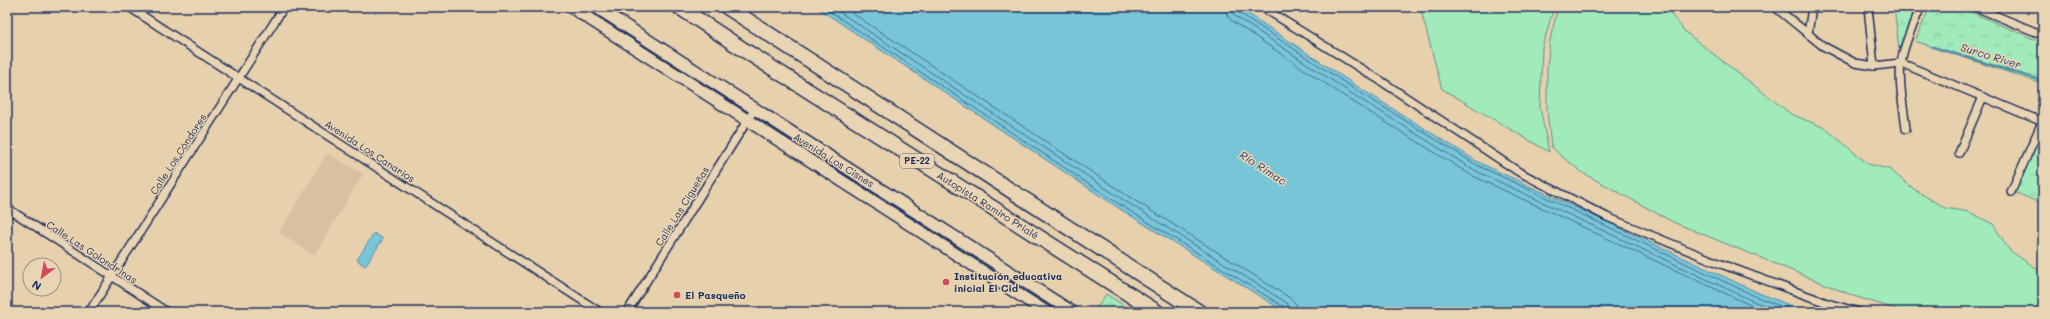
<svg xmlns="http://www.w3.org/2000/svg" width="2050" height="319" viewBox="0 0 2050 319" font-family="Mali,sans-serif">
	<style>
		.built { fill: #d7c1a1 }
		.grass { fill: #a1ebba; stroke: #5e8d8c }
		.park { fill: url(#park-tufts); stroke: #5e8d8c }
		.water { fill: #79c5d8; stroke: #5389a7 }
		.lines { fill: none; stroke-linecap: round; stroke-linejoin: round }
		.shore { stroke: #416b8f; stroke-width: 1 }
		.stream { stroke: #5389a7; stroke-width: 2.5 }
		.street-casing { stroke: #1b2f5e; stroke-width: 10 }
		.secondary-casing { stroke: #1b2f5e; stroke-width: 14 }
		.highway-casing { stroke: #1b2f5e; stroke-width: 17 }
		.street { stroke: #e9d4b3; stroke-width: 7 }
		.secondary { stroke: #e9d4b3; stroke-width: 11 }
		.highway { stroke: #e9d4b3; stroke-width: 14 }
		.poi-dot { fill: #d1495b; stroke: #e9d4b3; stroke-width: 1.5 }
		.labels { text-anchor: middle; stroke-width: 3; stroke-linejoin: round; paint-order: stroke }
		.shield { fill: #e9d4b3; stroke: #596078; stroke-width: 1 }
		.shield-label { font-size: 9px; font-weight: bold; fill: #1b2f5e }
		.street-label { font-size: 10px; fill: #1b2f5e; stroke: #e9d4b3 }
		.poi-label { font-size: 10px; font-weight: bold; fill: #1b2f5e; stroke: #e9d4b3; text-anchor: start }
		.water-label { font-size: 11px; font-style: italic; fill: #294670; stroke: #e9d4b3 }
	</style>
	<defs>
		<pattern id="park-tufts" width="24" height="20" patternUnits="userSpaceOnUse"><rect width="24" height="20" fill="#a1ebba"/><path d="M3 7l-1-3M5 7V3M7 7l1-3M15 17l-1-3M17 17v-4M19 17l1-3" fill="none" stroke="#8acaa2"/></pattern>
	</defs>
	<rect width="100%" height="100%" fill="#e7d0ac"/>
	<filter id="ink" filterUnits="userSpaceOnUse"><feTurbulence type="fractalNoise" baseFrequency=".025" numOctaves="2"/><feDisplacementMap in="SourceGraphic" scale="8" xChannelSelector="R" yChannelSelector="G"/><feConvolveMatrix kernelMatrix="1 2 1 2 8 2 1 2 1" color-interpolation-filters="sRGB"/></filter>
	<g filter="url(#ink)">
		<polygon class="built" points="327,153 363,174 314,255 279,233"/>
		<g class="grass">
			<polygon points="1420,7 1554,7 1542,48 1540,108 1549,152 1442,89"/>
			<polygon points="1558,7 1666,8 1685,32 1791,114 1825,128 1868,164 1889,169 1915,190 1945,208 1969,212 1993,224 2009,250 2043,273 2043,312 1905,312 1854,296 1673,222 1583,173 1560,155 1551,146 1547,110 1547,68 1550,40"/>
		</g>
		<g class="park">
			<polygon points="1894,7 1917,7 1899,49"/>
			<polygon points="1930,7 1959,7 2043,43 2043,84 1915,41"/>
			<polygon points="2043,129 2043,204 2014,192"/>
			<polygon points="1106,294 1134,312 1096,312 1096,309"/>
		</g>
		<g class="water">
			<polygon points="816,7 1238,7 1358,87 1478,162 1759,293 1807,312 1285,312 1120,209"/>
			<polygon points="374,233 383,239 365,266 357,260"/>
		</g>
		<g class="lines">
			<g class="shore">
				<polyline points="823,7 1122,206 1284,307 1286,312"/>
				<polyline points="832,7 1125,201 1287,303 1291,312"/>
				<polyline points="843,7 1128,196 1290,298 1296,304 1297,312"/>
				<polyline points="1225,7 1227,15 1232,21 1350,100 1471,175 1765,312"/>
				<polyline points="1231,7 1232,12 1235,16 1354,95 1474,170 1755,302 1782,312"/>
				<polyline points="1236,7 1238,12 1356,90 1477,165 1757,297 1796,312"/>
			</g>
			<polyline class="stream" points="1933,47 2043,81"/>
			<g class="street-casing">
				<g id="street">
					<polyline points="129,7 600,312"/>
					<polyline points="1262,7 1381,81 1519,172 1607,217 1721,264 1827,303 1859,312"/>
					<polyline points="1775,7 1823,46 1855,63 1874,66 1901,63 2043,122"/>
					<polyline points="1868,7 1874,66"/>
					<polyline points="1975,7 2043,35"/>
					<polyline points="1808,34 1812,7"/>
					<path d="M1906,129C1904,108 1898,84 1901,63C1904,44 1913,25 1921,7"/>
					<polyline points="1959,153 1983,97"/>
					<polyline points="2011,192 2042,122"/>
					<polyline points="7,208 167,312"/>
					<polyline points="89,312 284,7"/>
					<polyline points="627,312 754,110"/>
				</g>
			</g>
			<g class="secondary-casing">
				<g id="secondary">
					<polyline points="571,7 1046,312"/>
					<polyline points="596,7 1072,312"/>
				</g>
			</g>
			<g class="highway-casing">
				<g id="highway">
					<polyline points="679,7 744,50 1157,312"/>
					<polyline points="727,7 1199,312"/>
				</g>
			</g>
			<use href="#street" class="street"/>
			<use href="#secondary" class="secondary"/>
			<use href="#highway" class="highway"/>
		</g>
	</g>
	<g class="poi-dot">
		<circle cx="946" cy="282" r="4"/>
		<circle cx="677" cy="295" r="4"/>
	</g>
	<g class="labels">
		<rect class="shield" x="900" y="154" width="34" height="14" rx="3"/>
		<g class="shield-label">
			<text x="917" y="164">PE-22</text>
		</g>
		<g class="street-label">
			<text transform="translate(370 151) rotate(33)" y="4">Avenida Los Canarios</text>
			<text transform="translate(178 154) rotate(-57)" y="4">Calle Los Cóndores</text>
			<text transform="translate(834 160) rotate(32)" y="4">Avenida Los Cisnes</text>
			<text transform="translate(988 205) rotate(32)" y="4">Autopista Ramiro Prialé</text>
			<text transform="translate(682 206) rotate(-58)" y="4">Calle Las Cigueñas</text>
			<text transform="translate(92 252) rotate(33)" y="4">Calle Las Golondrinas</text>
		</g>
		<g class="poi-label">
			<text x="954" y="280">Institución educativa<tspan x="954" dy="12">inicial El Cid</tspan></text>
			<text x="685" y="299">El Pasqueño</text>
		</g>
		<g class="water-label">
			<text transform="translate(1991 56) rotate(17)" y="4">Surco River</text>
			<text transform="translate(1263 168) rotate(33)" y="4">Río Rímac</text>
		</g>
	</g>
	<rect width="2050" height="319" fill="none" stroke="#e9d4b3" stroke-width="24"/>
	<rect x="12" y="12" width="2026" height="295" fill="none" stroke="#1b2f5e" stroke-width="1.5" filter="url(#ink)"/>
	<g transform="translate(42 277) rotate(212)"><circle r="19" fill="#e9d4b3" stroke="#979291"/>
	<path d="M0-3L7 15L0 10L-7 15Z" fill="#d1495b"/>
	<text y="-6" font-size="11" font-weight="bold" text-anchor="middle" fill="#1b2f5e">N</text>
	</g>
</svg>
